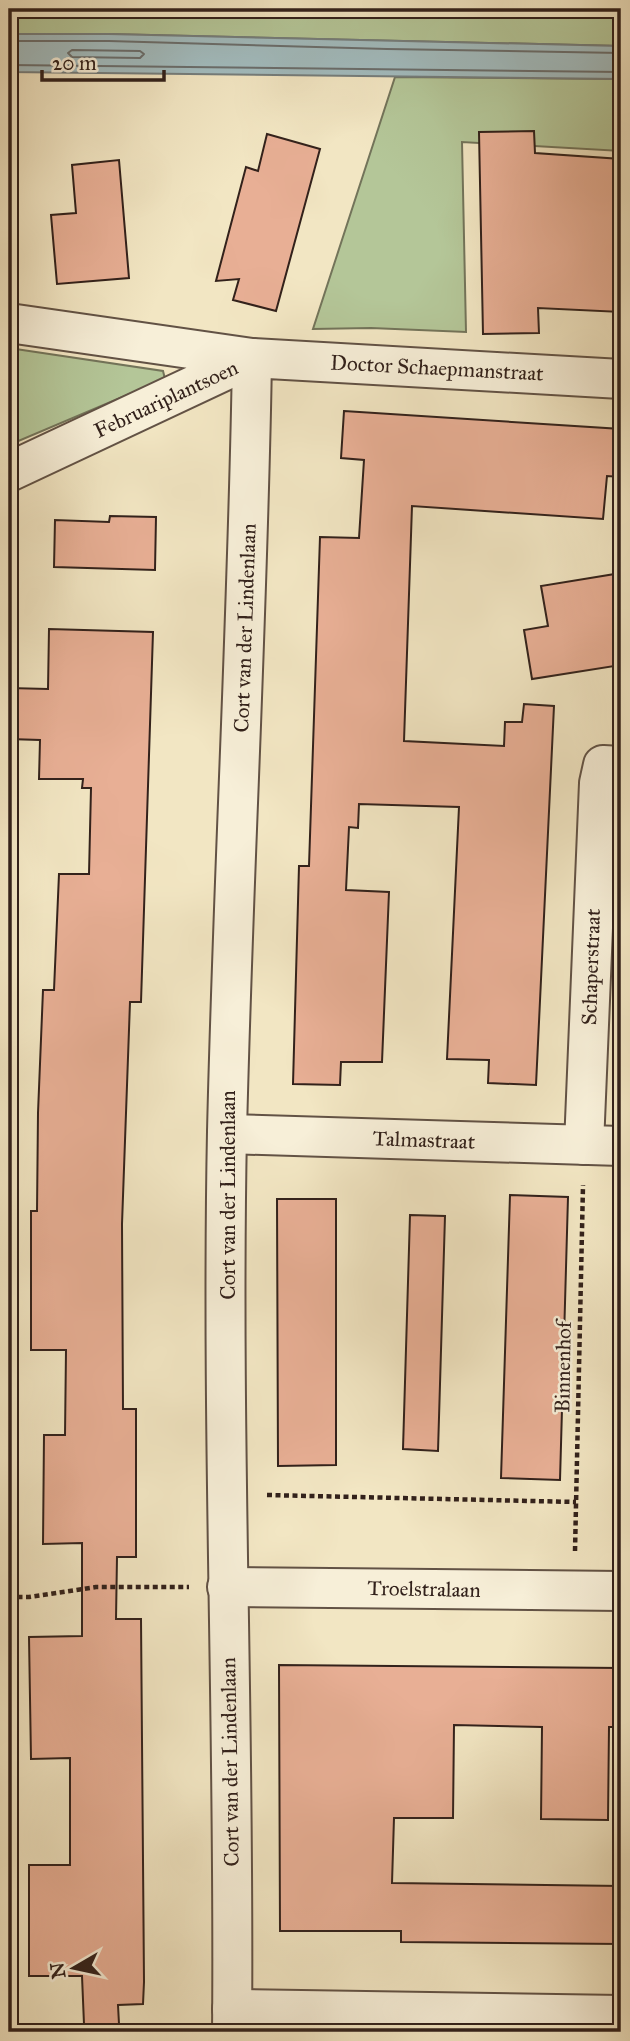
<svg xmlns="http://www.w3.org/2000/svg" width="630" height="2041" viewBox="0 0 630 2041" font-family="'IM FELL Great Primer',serif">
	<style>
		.green { fill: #b4c698; stroke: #73745a; stroke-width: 2 }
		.water { fill: #a2bcbf; stroke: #757e7d; stroke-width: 2 }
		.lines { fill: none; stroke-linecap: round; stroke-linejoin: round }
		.shore { stroke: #6a6e6d; stroke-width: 2 }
		.building { fill: #e8af95; stroke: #32211b; stroke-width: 2 }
		.street-casing { stroke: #625245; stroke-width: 42 }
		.path { stroke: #32211b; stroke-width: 4.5; stroke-dasharray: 5 3.5; stroke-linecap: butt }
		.street { stroke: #f7efd8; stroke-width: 38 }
		.labels { text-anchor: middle; stroke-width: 5; stroke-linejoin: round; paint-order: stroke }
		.street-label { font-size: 21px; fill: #32211b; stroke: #f7efd8 }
	</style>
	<rect width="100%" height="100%" fill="#f2e6c3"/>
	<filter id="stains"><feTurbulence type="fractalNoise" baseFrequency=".00286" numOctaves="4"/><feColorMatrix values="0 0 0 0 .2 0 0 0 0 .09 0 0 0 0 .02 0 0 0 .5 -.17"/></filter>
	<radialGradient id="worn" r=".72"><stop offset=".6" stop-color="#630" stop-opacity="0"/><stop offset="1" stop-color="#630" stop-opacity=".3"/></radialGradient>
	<g class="green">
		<polygon points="9,9 621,9 621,46 109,34 9,34"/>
		<polygon points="395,77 621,79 621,151 462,142 466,332 371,328 313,329"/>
		<polygon points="9,348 163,371 165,379 9,445"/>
	</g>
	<polygon class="water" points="9,34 109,34 621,46 621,79 9,72"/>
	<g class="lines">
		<g class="shore">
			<polyline points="9,41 109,41 387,49 621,53"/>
			<polygon points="72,50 140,51 144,54 140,58 72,57 68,53"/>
			<polyline points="9,65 621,72"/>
		</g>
	</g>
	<g class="building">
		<polygon points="534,131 535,153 621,159 621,312 538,308 539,333 483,334 479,132"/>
		<polygon points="267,134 320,149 276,311 233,300 239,279 216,281 246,167 258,171"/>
		<polygon points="119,160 129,278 57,284 51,215 76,213 72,165"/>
		<polygon points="344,411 621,429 621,477 607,476 603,519 412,506 404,741 504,746 505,722 522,722 524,704 554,706 536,1085 488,1083 489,1060 447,1059 459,807 359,804 358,828 349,827 346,890 389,892 382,1062 341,1062 340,1085 293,1084 299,866 309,866 320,537 359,538 364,460 341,458"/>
		<polygon points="110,516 156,517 155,570 54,567 55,520 109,522"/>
		<polygon points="621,573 621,665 532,679 524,630 548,626 541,586"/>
		<polygon points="49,629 153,632 141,1002 130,1002 122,1224 123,1409 136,1409 136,1557 117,1557 116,1619 141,1619 144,1982 143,2004 118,2005 119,2024 84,2024 82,1976 29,1976 29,1865 70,1865 70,1758 31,1759 29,1637 82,1636 82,1543 43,1544 44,1435 65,1435 66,1350 31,1350 31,1211 37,1211 38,1113 43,990 54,990 59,874 89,874 91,788 82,788 83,779 39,779 40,740 9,739 9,688 48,689"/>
		<polygon points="510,1195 568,1197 560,1480 501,1478"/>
		<polygon points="277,1199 336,1199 336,1465 278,1466"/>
		<polygon points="410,1215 445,1216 438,1451 403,1449"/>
		<polygon points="279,1665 621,1668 621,1727 609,1727 608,1820 541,1819 542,1727 454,1725 453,1818 394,1818 392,1883 621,1886 621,1944 401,1942 401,1931 280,1931"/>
	</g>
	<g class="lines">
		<g class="street-casing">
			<g id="street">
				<polyline points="9,323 252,358 9,472"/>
				<polyline points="227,1134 621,1146"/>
				<polyline points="584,1145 599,783 603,765 621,766"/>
				<polyline points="227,1587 621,1591"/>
				<polyline points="232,2009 621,2015"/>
				<path d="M232,2032C235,1732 221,1432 227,1132C233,874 248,616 252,358L621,379"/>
			</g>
		</g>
		<g class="path">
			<polyline points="267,1495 576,1502"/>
			<polyline points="575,1551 583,1185"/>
			<polyline points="9,1597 29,1597 96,1587 189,1587"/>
		</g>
		<use href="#street" class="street"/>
	</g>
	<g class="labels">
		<g class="street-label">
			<text transform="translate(437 368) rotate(3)" y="7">Doctor Schaepmanstraat</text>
			<text transform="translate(166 399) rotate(-25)" y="7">Februariplantsoen</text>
			<text transform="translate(245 628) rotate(-88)" y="7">Cort van der Lindenlaan</text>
			<text transform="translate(591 967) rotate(-88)" y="7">Schaperstraat</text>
			<text transform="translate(424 1140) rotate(2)" y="7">Talmastraat</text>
			<text transform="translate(228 1195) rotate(-90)" y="7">Cort van der Lindenlaan</text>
			<text transform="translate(563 1367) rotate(-89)" y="7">Binnenhof</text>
			<text transform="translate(424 1589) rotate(1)" y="7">Troelstralaan</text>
			<text transform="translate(230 1762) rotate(-91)" y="7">Cort van der Lindenlaan</text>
		</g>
	</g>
	<rect width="630" height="2041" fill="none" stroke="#f2e6c3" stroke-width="35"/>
	<rect x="10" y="10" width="609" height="2020" fill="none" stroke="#32211b" stroke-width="3.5"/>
	<rect x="18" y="18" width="595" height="2006" fill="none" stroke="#32211b" stroke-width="2"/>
	<g transform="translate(74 1968) rotate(261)" stroke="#f7efd8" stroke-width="5" paint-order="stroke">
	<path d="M0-5L12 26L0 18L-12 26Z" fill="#32211b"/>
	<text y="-10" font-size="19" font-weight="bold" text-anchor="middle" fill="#32211b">N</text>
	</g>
	<path d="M42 70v10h122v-10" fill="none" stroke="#32211b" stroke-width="3.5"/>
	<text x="52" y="70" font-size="21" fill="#32211b" stroke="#f7efd8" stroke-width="5" paint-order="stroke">20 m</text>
	<rect width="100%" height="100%" filter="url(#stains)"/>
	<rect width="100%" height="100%" fill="url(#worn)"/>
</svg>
